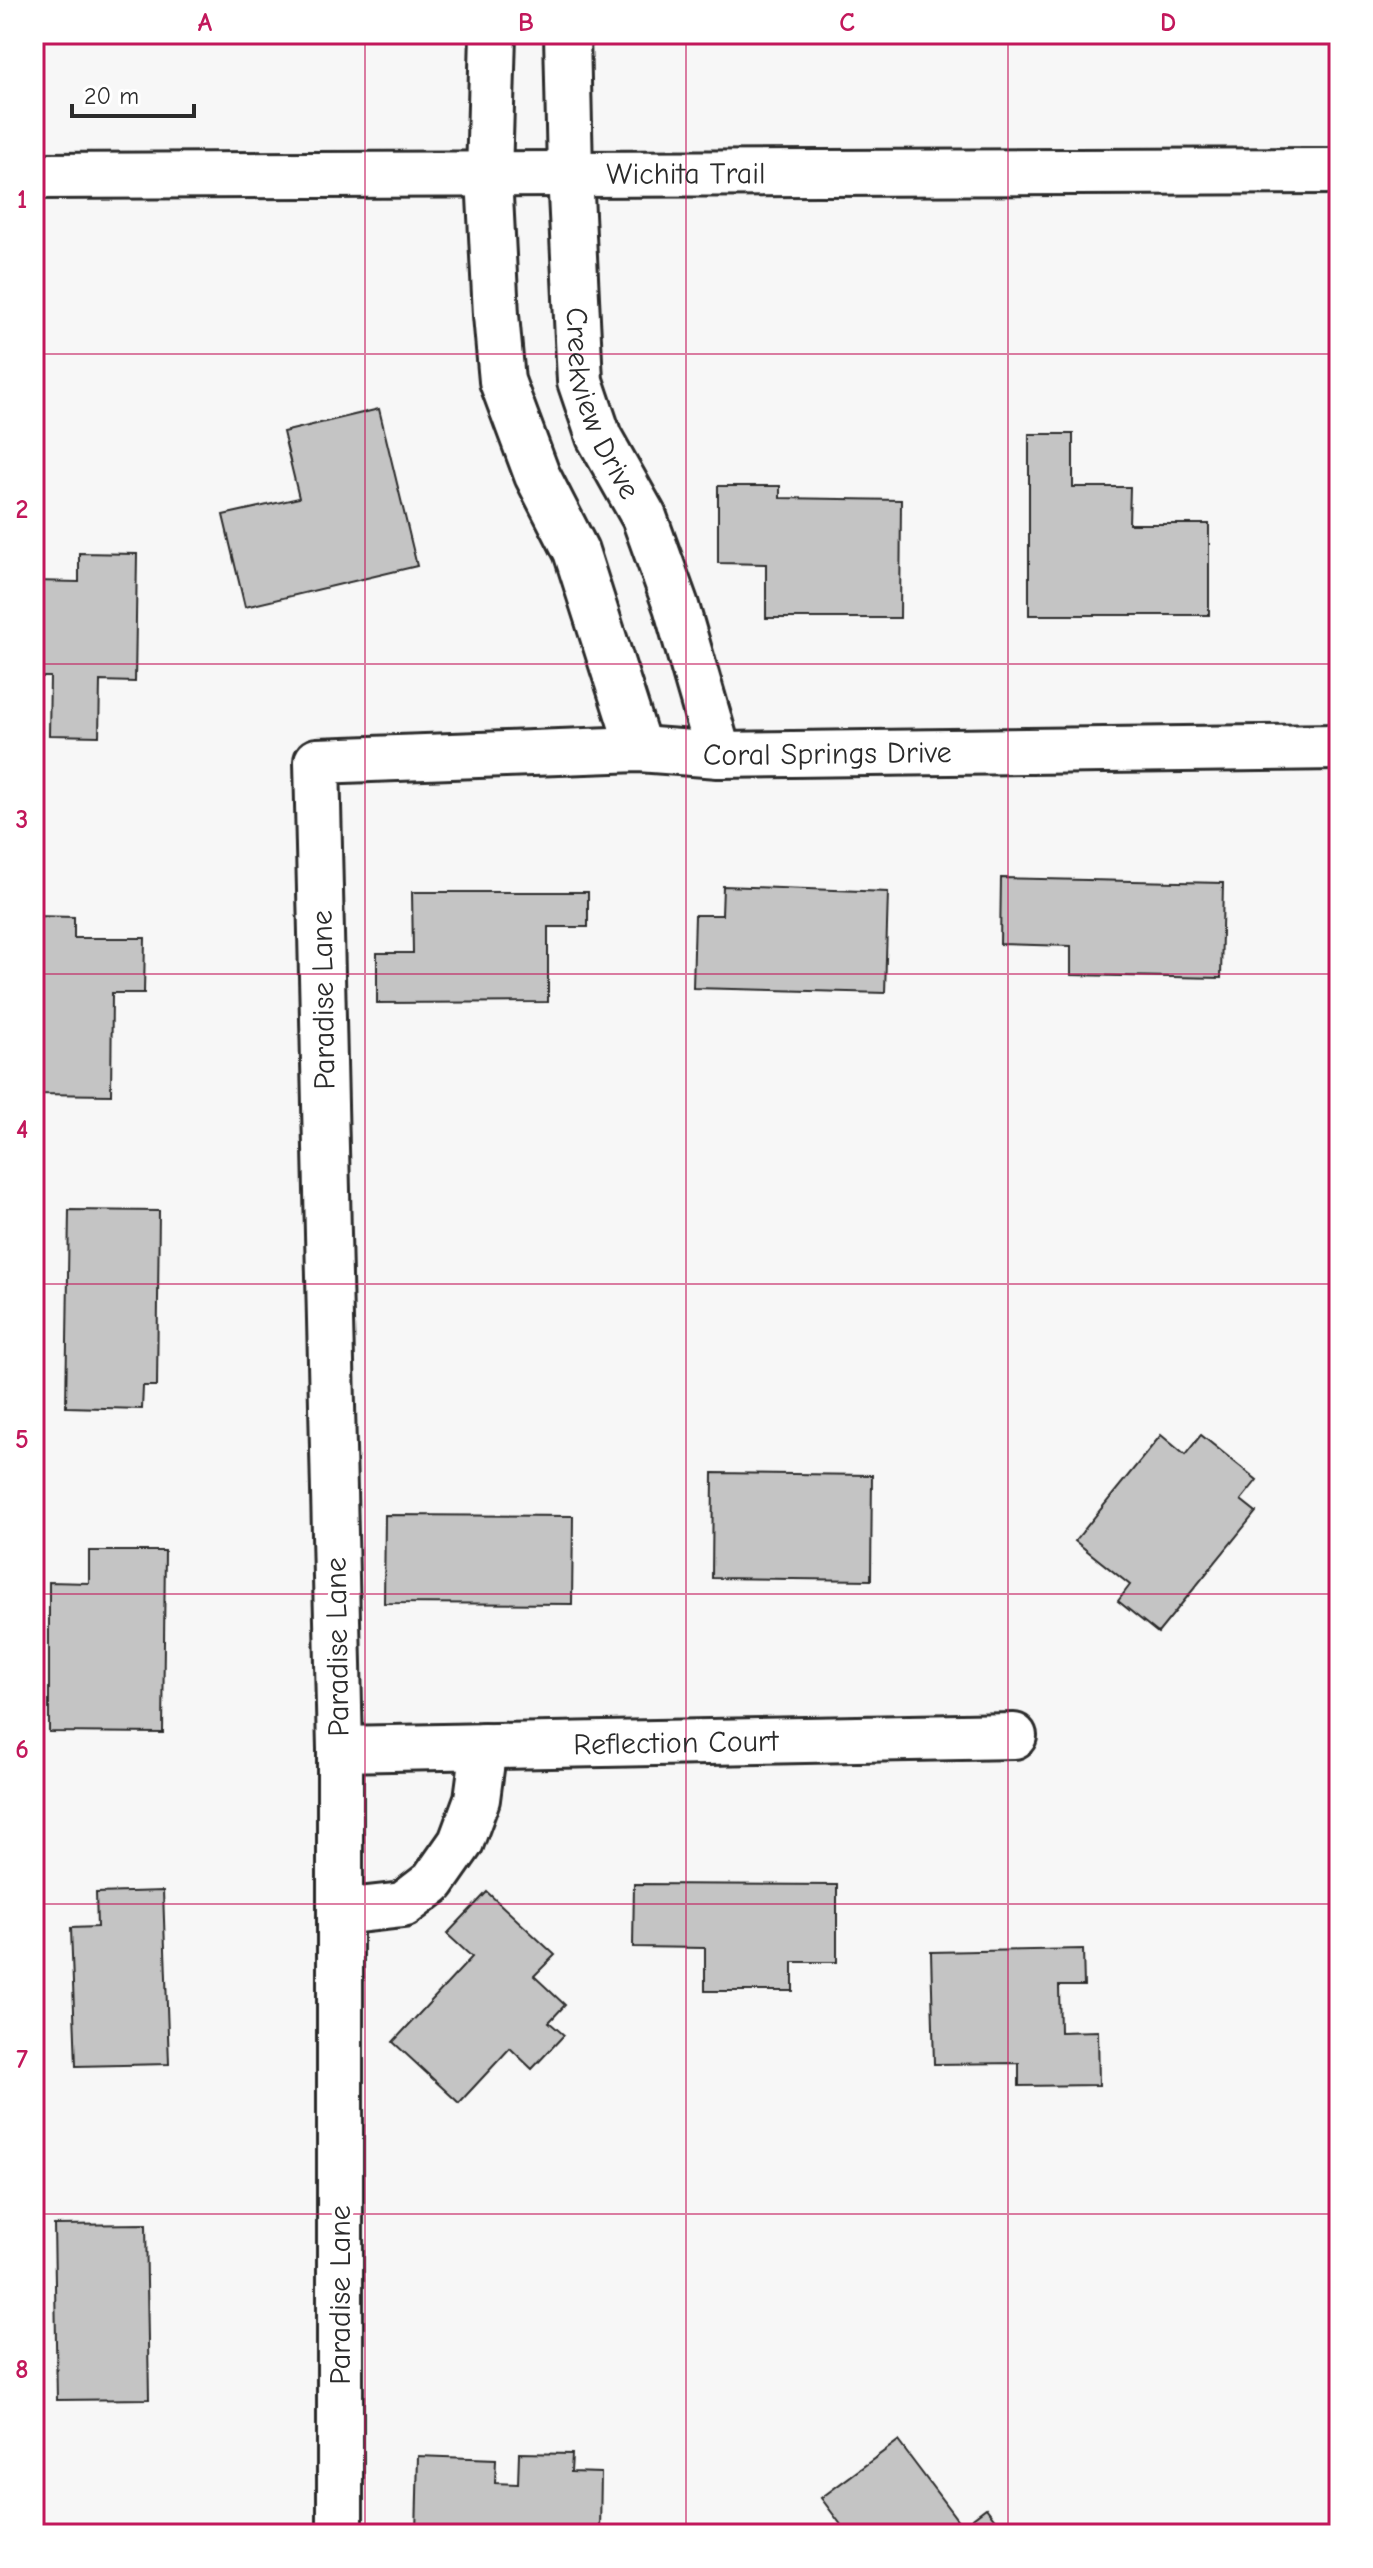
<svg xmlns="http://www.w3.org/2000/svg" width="1373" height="2568" viewBox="0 0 1373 2568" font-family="'Comic Neue',sans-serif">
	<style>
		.building { fill: #c4c4c4; stroke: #2b2b2b; stroke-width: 2 }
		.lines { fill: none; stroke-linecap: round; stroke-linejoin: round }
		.minor-casing { stroke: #2b2b2b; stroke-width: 50 }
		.minor { stroke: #fff; stroke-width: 44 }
		.grid { fill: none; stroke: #c2185b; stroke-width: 2; stroke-opacity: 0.55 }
		.labels { text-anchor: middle; stroke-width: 7; stroke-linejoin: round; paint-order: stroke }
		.street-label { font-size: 30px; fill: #2b2b2b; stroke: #fff }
		.neatline { fill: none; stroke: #c2185b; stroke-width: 3 }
		.grid-label { font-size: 26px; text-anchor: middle; font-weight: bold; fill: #c2185b }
	</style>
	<rect width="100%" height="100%" fill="#f7f7f7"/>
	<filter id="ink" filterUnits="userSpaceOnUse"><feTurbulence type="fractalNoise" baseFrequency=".0125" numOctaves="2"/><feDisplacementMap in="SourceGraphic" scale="16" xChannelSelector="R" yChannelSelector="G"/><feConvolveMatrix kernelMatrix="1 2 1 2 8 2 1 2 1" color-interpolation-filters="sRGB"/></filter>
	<g filter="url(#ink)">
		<g class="building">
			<polygon points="379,409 417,566 245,607 223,515 299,498 283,432"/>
			<polygon points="1029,434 1073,434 1073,487 1130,487 1129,524 1209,524 1209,615 1029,615"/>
			<polygon points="718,486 780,486 780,498 901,500 900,618 766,618 766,564 718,563"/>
			<polygon points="79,553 137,554 135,682 100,681 99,736 49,735 50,677 34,677 34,581 79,582"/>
			<polygon points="1001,878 1223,883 1221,978 1071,975 1071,946 1000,944"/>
			<polygon points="723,886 888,892 885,993 693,988 695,915 722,915"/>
			<polygon points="412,892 588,892 588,927 548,927 548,1002 377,1003 377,953 413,953"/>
			<polygon points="34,916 74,917 74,938 145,938 144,993 112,993 111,1095 34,1094"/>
			<polygon points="69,1210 159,1211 157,1386 143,1386 142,1409 66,1407"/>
			<polygon points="1161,1435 1185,1455 1201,1435 1257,1480 1241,1500 1256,1512 1158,1633 1118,1601 1130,1585 1075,1541"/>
			<polygon points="713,1473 872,1475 871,1580 712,1578"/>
			<polygon points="385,1515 573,1516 572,1604 384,1603"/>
			<polygon points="89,1551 165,1551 163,1733 49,1732 49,1582 89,1583"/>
			<polygon points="634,1884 837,1885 837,1962 793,1962 793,1991 705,1991 705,1948 633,1947"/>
			<polygon points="163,1891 169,2064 76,2066 71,1928 97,1927 96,1893"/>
			<polygon points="487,1892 555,1955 534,1976 565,2005 549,2022 564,2035 532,2069 510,2048 459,2103 393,2042 472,1957 447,1934"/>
			<polygon points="1083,1949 1084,1986 1059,1986 1060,2032 1098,2031 1099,2085 1019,2086 1019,2063 934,2064 931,1952"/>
			<polygon points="146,2224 149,2399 57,2400 54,2225"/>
			<polygon points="898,2441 962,2526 986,2508 1006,2534 848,2534 821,2498"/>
			<polygon points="519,2453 572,2454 571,2472 601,2473 600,2534 416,2534 418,2456 496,2459 495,2483 518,2484"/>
		</g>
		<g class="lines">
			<g class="minor-casing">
				<g id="minor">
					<polyline points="493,34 489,176 496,315 502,381 537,475 576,551 639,749"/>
					<path id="s1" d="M567,34L570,173L580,381L599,437L644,517L676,606L719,755"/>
					<path id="s2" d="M34,176L1339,171"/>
					<path id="s3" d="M340,1749L1014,1736"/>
					<polyline points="340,1912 403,1905 433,1882 461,1842 477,1799 484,1746"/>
					<path id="s4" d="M340,2534V1749L317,761L639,749L719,755L1339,747"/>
				</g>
			</g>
			<use href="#minor" class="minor"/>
		</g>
	</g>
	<path class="grid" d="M365,34V2534M686,34V2534M1008,34V2534M34,354H1339M34,664H1339M34,974H1339M34,1284H1339M34,1594H1339M34,1904H1339M34,2214H1339"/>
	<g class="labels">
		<g class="street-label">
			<text dy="10" stroke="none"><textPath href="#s2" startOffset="652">Wichita Trail</textPath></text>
			<text dy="10" stroke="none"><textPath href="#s1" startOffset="374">Creekview Drive</textPath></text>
			<text dy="10" stroke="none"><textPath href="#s4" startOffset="2284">Coral Springs Drive</textPath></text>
			<text transform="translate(323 1000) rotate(-91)" y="10">Paradise Lane</text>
			<text transform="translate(337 1647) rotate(-91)" y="10">Paradise Lane</text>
			<text dy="10" stroke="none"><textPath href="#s3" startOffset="336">Reflection Court</textPath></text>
			<text transform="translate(340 2295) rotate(-90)" y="10">Paradise Lane</text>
		</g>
	</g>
	<rect width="1373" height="2568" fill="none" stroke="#fff" stroke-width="88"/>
	<path d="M72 104v12h122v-12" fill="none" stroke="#2b2b2b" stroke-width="4"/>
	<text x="84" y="104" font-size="24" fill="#2b2b2b" stroke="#ffffff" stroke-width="6" paint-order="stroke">20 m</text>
	<rect x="44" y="44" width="1285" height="2480" class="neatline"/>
	<g class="grid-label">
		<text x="205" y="31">A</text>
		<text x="526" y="31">B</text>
		<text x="847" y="31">C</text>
		<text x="1168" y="31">D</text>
		<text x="22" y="208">1</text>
		<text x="22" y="518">2</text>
		<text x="22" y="828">3</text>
		<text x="22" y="1138">4</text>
		<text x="22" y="1448">5</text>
		<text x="22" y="1758">6</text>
		<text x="22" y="2068">7</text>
		<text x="22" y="2378">8</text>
	</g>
</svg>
